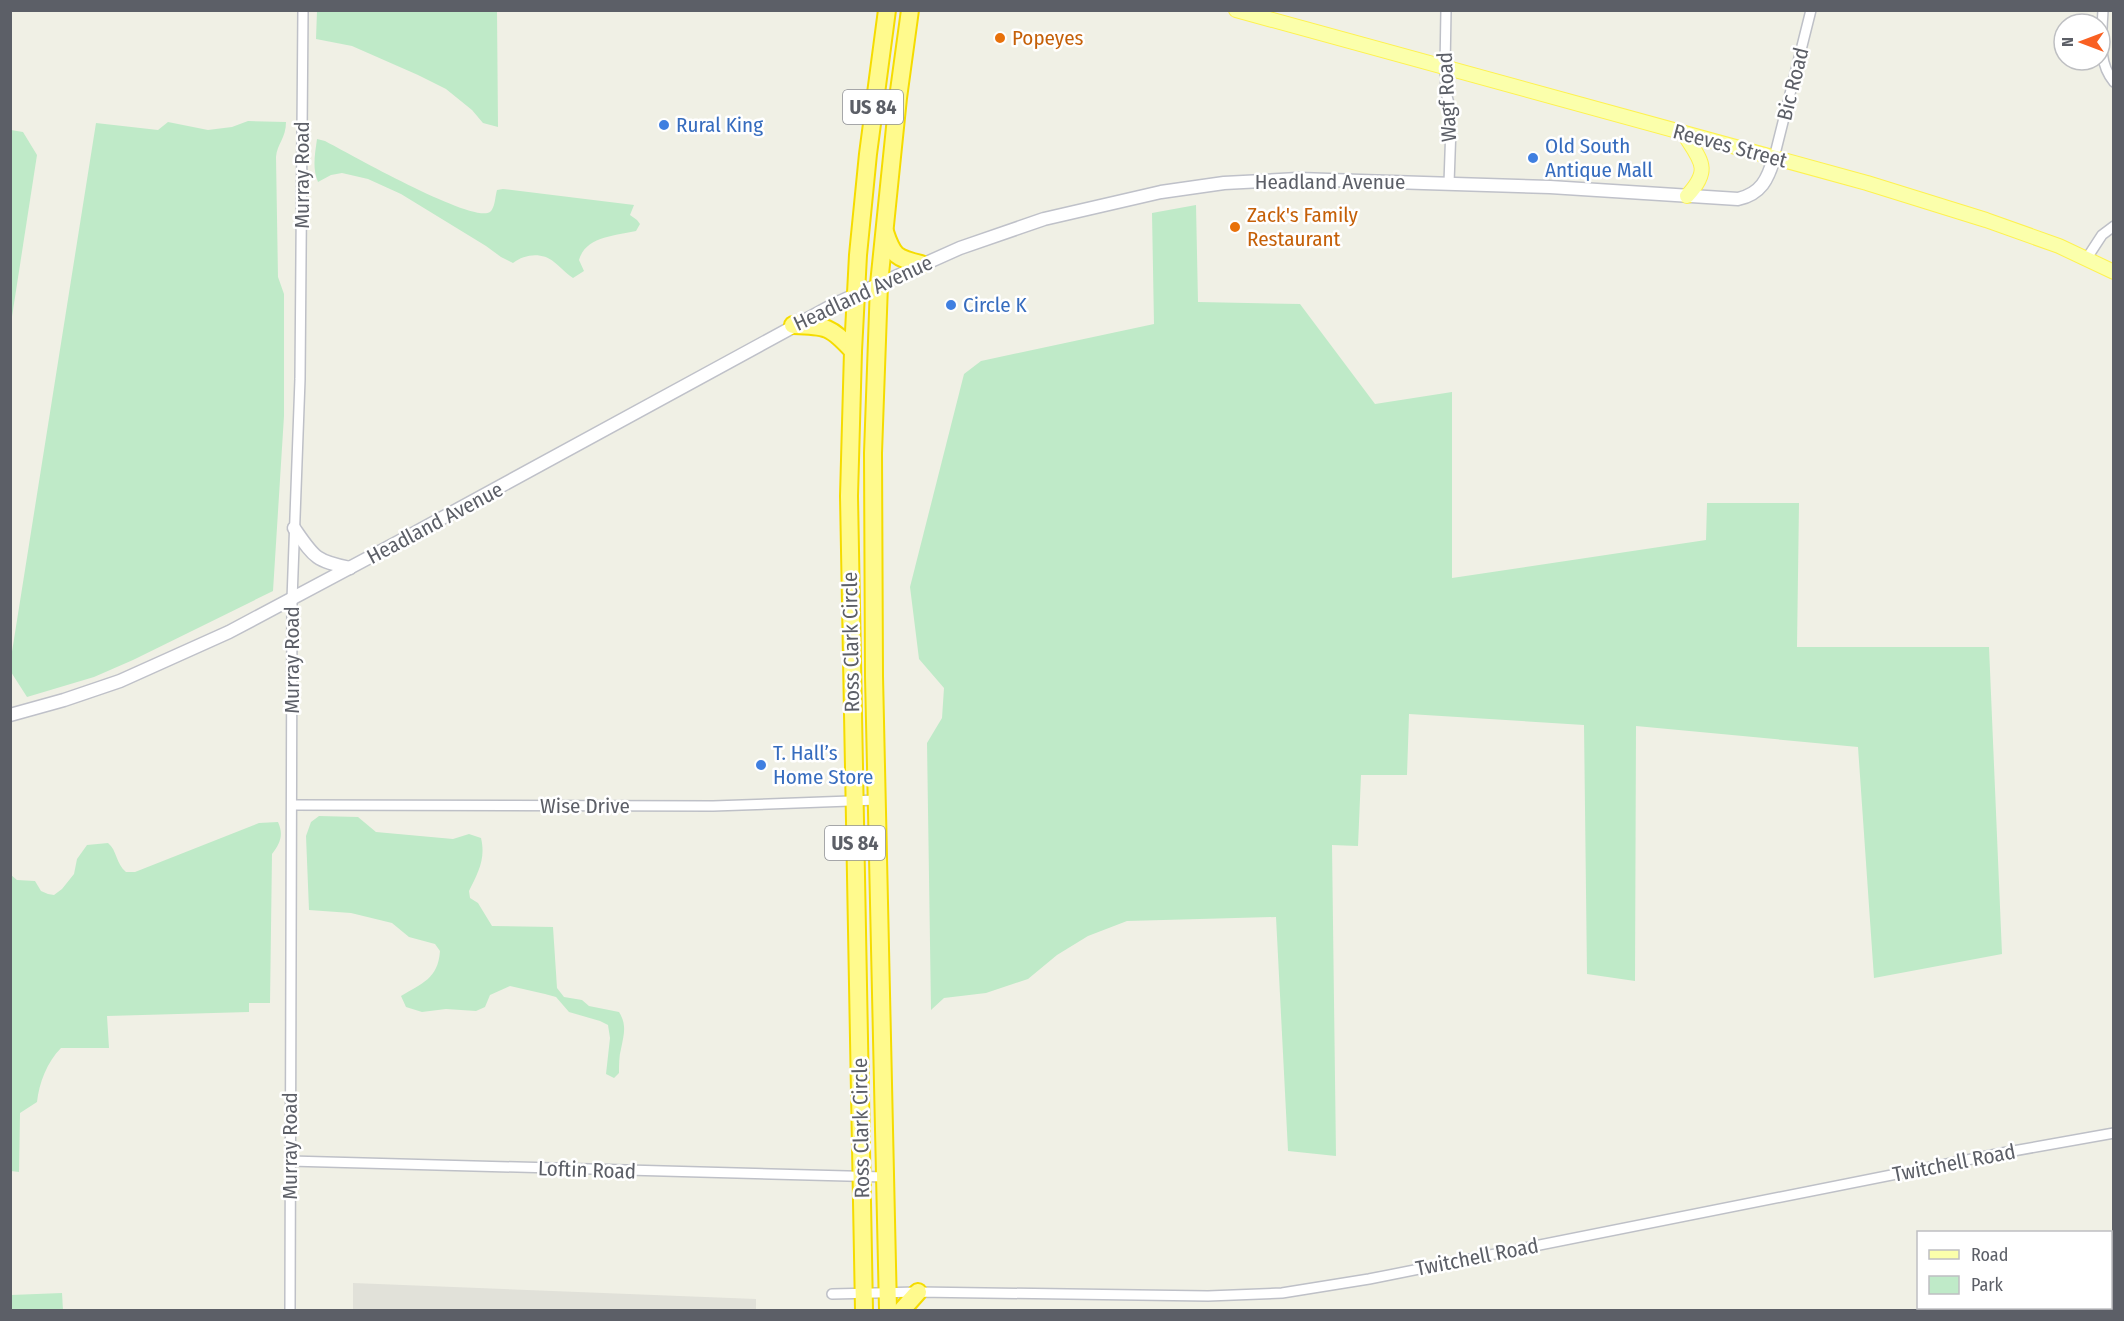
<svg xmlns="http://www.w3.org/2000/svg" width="2124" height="1321" viewBox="0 0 2124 1321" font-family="'Fira Sans Condensed',sans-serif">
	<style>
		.industrial { fill: #e1e1d9 }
		.green { fill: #bfeac8 }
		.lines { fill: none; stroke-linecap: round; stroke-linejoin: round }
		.street-casing { stroke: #bec0c7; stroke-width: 12 }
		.secondary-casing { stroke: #bfc1c9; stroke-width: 15 }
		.primary-casing { stroke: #fef250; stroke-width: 16 }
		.highway-casing { stroke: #f5dc00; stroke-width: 20 }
		.street { stroke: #fff; stroke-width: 9 }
		.secondary { stroke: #fff; stroke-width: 12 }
		.primary { stroke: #fbffab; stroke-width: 14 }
		.highway { stroke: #fffa8d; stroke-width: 16 }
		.rail-casing { stroke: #b8b8ba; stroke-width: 5 }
		.rail { stroke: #fff; stroke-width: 3; stroke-dasharray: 9; stroke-linecap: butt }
		.food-dot { fill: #e8710a; stroke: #fff; stroke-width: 2 }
		.shop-dot { fill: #3f7fe0; stroke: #fff; stroke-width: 2 }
		.labels { text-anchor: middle; stroke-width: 5; stroke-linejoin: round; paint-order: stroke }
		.shield { fill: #fff; stroke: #8d8f95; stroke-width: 1.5 }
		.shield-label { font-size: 20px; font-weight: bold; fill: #5c5f67 }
		.food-label { font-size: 21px; fill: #c56008; stroke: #fff; text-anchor: start }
		.street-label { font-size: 21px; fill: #5c5f67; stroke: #fff }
		.shop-label { font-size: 21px; fill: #366cbe; stroke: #fff; text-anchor: start }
	</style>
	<rect width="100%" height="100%" fill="#f0f0e5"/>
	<polygon class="industrial" points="353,1283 756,1299 756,1310 353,1310"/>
	<g class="green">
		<polygon points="317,11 497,11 498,127 483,123 472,110 446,89 418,75 352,46 316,39"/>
		<path d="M248,121L286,122C286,138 277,144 276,157L278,277L284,294V416L273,591L133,660L94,677L27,697L11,672V658L96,123L158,130L168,122L208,130L232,127Z"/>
		<polygon points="11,130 23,132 37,155 11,323"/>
		<path d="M317,139L325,141C348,153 473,224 490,212C495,208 495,197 497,190L503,189L634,205L630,215L637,220L640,224L636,231C615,236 586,236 579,260L584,271L573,278C565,273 561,267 554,262C542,252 525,254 513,263L501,257L486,246L401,194L368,179L342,173L331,175L318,182C312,168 315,154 317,139Z"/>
		<polygon points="1196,205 1198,302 1300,304 1375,404 1452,392 1452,578 1706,540 1707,503 1799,503 1797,647 1989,647 2002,954 1874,978 1858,747 1636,726 1635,981 1587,974 1584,725 1409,714 1407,775 1361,775 1358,846 1332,845 1336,1156 1288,1151 1276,917 1127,921 1088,936 1057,955 1028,979 986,993 944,998 931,1010 927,743 942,718 944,688 919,659 910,587 964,374 981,361 1154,324 1152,213"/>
		<path d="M319,816L358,817L376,832L453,839L469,834L481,838C486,859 478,873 469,891L470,898L478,903L492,926L553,927L557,988L564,997L582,1000L589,1006L619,1012C627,1025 624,1034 621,1049C619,1056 619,1065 619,1073L614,1078L606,1074L610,1038L608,1025L600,1021L569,1012L556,997L545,994L510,986L490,995L485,1007L476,1011L446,1009L422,1012L406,1007L401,996C422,983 438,979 440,951L435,944L409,937L392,923L351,913L309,910L306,836L311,822Z"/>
		<path d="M278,822C284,835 280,844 272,854L270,1003H249V1012L107,1016L109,1048H61C47,1062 39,1083 37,1102L20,1113L19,1172L11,1171V875L17,880L35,881L41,891L48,894L54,895L62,889L74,874L77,859L87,845L108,843C117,850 116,864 126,872H135L259,823Z"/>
		<polygon points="62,1293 63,1310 11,1310 11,1295"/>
	</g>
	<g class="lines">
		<g class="street-casing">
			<g id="street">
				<polyline points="1446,10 1445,68 1446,93 1450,107 1451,126 1449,183"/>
				<path d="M2103,10C2102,35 2097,62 2114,82"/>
				<polyline points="1774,158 1811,10"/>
				<polyline points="2087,258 2102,235 2114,226"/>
				<polyline points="293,805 713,806 877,800"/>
				<polyline points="290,1161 885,1177"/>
				<polyline points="832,1294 918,1292 1208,1296 1282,1293 1369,1279 2002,1153 2114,1133"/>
				<polyline points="290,1310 292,600 300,379 303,10"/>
			</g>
		</g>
		<g class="secondary-casing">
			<g id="secondary">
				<path d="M294,528C314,557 315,561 350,568"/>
				<path d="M10,715L64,700L120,681L229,632L400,541L835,304L960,248L1044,219L1161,192L1224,183L1298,179L1550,187L1738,199C1761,194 1768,179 1774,158"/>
			</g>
		</g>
		<g class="primary-casing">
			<g id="primary">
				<polyline points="1236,10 1867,183 1986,220 2059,246 2114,272"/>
				<path d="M1684,134C1701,161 1712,169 1687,196"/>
			</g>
		</g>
		<g class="highway-casing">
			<g id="highway">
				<path d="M885,232C893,256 896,258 921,264"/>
				<path d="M793,325C827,326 830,326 853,351"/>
				<polyline points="864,1310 849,496 853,351 858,255 868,154 887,10"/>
				<polyline points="888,1310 874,676 873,453 879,284 898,98 910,10"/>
				<polyline points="902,1310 918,1292"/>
			</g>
		</g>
		<use href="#street" class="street"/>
		<use href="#secondary" class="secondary"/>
		<use href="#primary" class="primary"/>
		<use href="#highway" class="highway"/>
		<g class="rail-casing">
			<g id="rail">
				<polyline points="2110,1267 2114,1266"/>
				<polyline points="2006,1310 2013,1308"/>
			</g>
		</g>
		<use href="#rail" class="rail"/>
	</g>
	<g class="food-dot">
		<circle cx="1000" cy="38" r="6"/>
		<circle cx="1235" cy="227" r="6"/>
	</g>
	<g class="shop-dot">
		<circle cx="664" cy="125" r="6"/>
		<circle cx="1533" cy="158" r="6"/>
		<circle cx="951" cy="305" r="6"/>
		<circle cx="761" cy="765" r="6"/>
	</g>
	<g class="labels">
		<g class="shield">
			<rect x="843" y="90" width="60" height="34" rx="4.5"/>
			<rect x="825" y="826" width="60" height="34" rx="4.5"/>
		</g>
		<g class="shield-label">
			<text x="873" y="114">US 84</text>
			<text x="855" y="850">US 84</text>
		</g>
		<g class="food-label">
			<text x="1012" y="45">Popeyes</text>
			<text x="1247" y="222">Zack's Family<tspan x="1247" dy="24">Restaurant</tspan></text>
		</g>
		<g class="street-label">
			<text transform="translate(1793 84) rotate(-76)" y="7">Bic Road</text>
			<text transform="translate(1447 97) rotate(-93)" y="7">Wagf Road</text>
			<text transform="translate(1730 146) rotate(15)" y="7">Reeves Street</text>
			<text transform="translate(302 175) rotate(-90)" y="7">Murray Road</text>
			<text x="1330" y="189">Headland Avenue</text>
			<text transform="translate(863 293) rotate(-25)" y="7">Headland Avenue</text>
			<text transform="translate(435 523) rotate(-28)" y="7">Headland Avenue</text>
			<text transform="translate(851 642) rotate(-91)" y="7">Ross Clark Circle</text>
			<text transform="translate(292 660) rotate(-90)" y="7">Murray Road</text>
			<text x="585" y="813">Wise Drive</text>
			<text transform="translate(861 1128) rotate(-91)" y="7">Ross Clark Circle</text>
			<text transform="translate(290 1146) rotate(-90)" y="7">Murray Road</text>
			<text transform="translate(1954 1163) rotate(-11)" y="7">Twitchell Road</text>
			<text transform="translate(587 1170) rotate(2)" y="7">Loftin Road</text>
			<text transform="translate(1477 1257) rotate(-11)" y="7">Twitchell Road</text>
		</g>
		<g class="shop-label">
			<text x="676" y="132">Rural King</text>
			<text x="1545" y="153">Old South<tspan x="1545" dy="24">Antique Mall</tspan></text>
			<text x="963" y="312">Circle K</text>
			<text x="773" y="760">T. Hall’s<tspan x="773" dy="24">Home Store</tspan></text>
		</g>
	</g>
	<rect width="2124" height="1321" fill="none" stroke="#5c5f67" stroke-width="24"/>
	<rect x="1917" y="1231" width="195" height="78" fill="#ffffff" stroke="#bebfc2" stroke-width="1.5"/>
	<rect x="1929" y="1250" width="30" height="9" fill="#fbffab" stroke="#bebfc2" stroke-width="1.5"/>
	<text x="1971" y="1261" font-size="18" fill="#5c5f67">Road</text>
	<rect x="1929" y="1276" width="30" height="18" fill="#bfeac8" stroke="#bebfc2" stroke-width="1.5"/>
	<text x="1971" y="1291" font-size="18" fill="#5c5f67">Park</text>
	<g transform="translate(2082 42) rotate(270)"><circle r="28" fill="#ffffff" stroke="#bebfc2" stroke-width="1.5"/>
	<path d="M0-4.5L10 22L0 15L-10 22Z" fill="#f96022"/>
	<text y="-9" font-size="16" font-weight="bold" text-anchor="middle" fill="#5c5f67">N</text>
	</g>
</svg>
